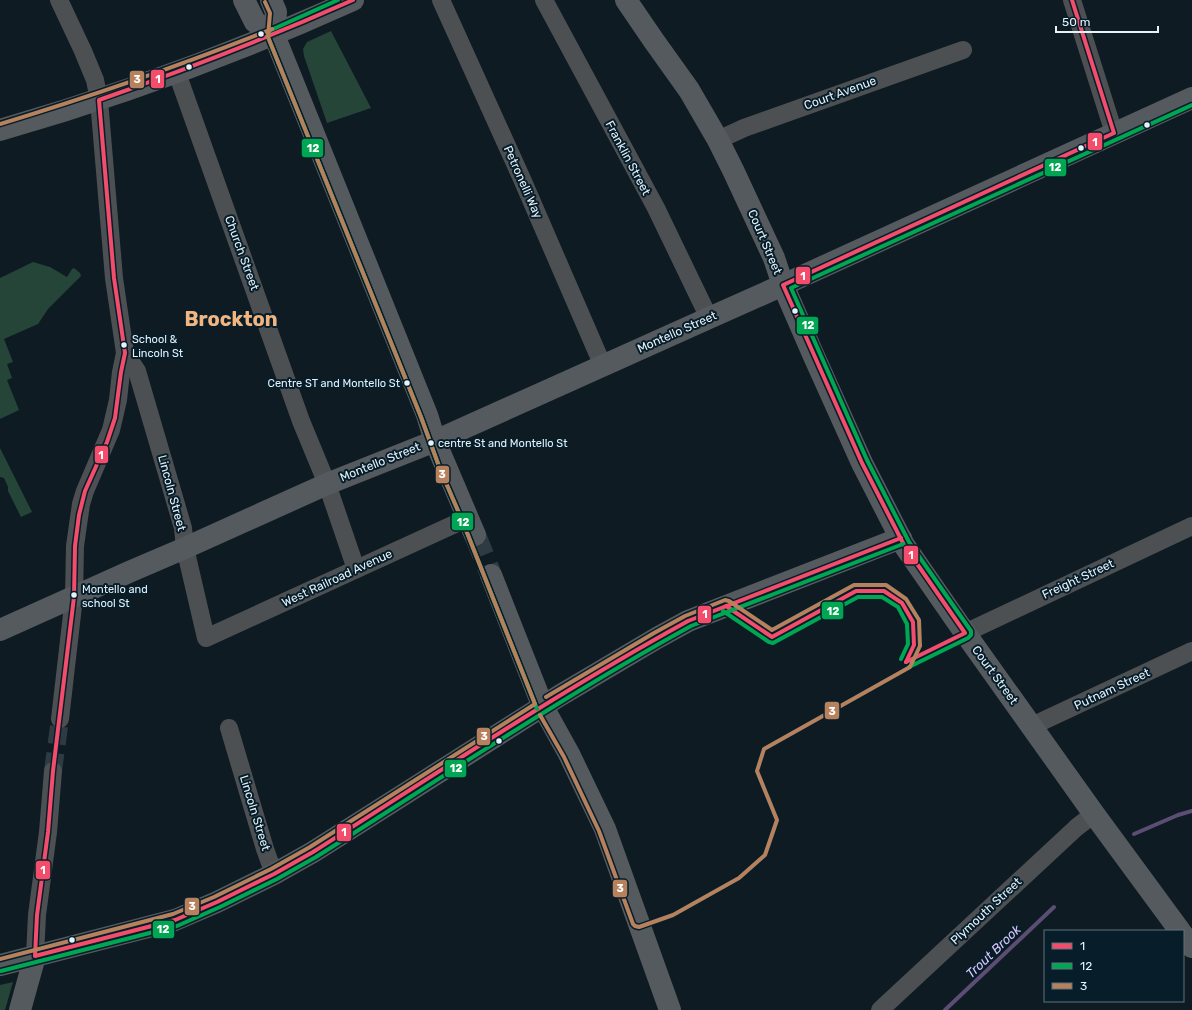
<svg xmlns="http://www.w3.org/2000/svg" width="1192" height="1010" viewBox="0 0 1192 1010" font-family="Rubik,sans-serif">
	<style>
		.green { fill: #254538 }
		.lines { fill: none; stroke-linecap: round; stroke-linejoin: round }
		.stream { stroke: #5b4d73; stroke-width: 4 }
		.minor-tunnel { stroke: #2f3b42; stroke-width: 18; stroke-dasharray: 18 9; stroke-linecap: butt }
		.major-tunnel { stroke: #2f3b42; stroke-width: 22; stroke-dasharray: 22 11; stroke-linecap: butt }
		.minor { stroke: #4d5053; stroke-width: 18 }
		.major { stroke: #555a5f; stroke-width: 22 }
		.bus-1-casing { stroke: #071e2a; stroke-width: 7 }
		.bus-2-casing { stroke: #071e2a; stroke-width: 7 }
		.bus-3-casing { stroke: #071e2a; stroke-width: 7 }
		.bus-1 { stroke: #f44d6c; stroke-width: 4 }
		.bus-2 { stroke: #00a651; stroke-width: 4 }
		.bus-3 { stroke: #b6815c; stroke-width: 4 }
		.bus-dot { fill: #e4f2fa; stroke: #071e2a; stroke-width: 1.5 }
		.labels { text-anchor: middle; stroke-width: 4; stroke-linejoin: round; paint-order: stroke }
		.bus-label { font-size: 11px; fill: #e4f2fa; stroke: #071e2a; text-anchor: start }
		.street-label { font-size: 12px; fill: #e4f2fa; stroke: #071e2a }
		.water-label { font-size: 13px; font-style: italic; fill: #dcc7fe; stroke: #071e2a }
		.town-label { font-size: 20px; font-weight: bold; fill: #f3b580; stroke: #071e2a }
		.line-badge { stroke: #071e2a; stroke-width: 1.5 }
		.badge-label { font-size: 11px; text-anchor: middle; font-weight: bold; fill: #fff }
	</style>
	<rect width="100%" height="100%" fill="#0f1b22"/>
	<g class="green">
		<polygon points="331,31 371,108 327,123 304,56 303,49 307,42"/>
		<polygon points="33,262 50,267 67,277 72,269 74,268 80,273 81,276 48,309 38,324 4,339 13,362 7,364 12,378 7,380 19,410 0,419 0,278"/>
		<polygon points="0,448 32,512 21,517 8,491 8,487 4,478 0,477"/>
		<polygon points="13,982 5,1010 0,1010 0,985"/>
	</g>
	<g class="lines">
		<g class="stream">
			<polyline points="1134,834 1178,815 1192,811"/>
			<polyline points="945,1010 1054,907"/>
		</g>
		<polyline class="minor-tunnel" points="53,771 60,719"/>
		<polyline class="major-tunnel" points="475,535 491,575"/>
		<g class="minor">
			<polyline points="59,0 83,51 95,80 99,100 114,278 125,353 121,372 118,400 111,430 85,491 81,504 75,546 74,597 60,719"/>
			<polyline points="441,0 522,179 603,366"/>
			<polyline points="544,0 656,208 709,318"/>
			<polyline points="1072,0 1114,133"/>
			<polyline points="177,73 301,421 327,484 356,569"/>
			<polyline points="718,140 744,128 963,50"/>
			<polyline points="125,353 137,371 183,528 185,548 206,638 468,518"/>
			<polyline points="965,633 1192,526"/>
			<polyline points="1032,726 1192,651"/>
			<polyline points="229,728 265,849 274,874"/>
			<polyline points="35,956 37,915 48,832 53,771"/>
			<polyline points="880,1010 1077,827 1094,814"/>
		</g>
		<g class="major">
			<polyline points="244,0 255,22 274,35"/>
			<polyline points="271,0 276,12 274,35 427,415 435,441 475,535"/>
			<polyline points="626,0 654,41 689,90 718,140 733,170 774,258 783,285 813,354 862,463 904,545 965,633 1094,814 1180,931"/>
			<path d="M0,130C121,95 238,52 353,0"/>
			<polyline points="491,575 543,707 569,754 605,829 670,1010"/>
			<polyline points="0,630 129,572 185,548 327,484 435,441 571,380 709,318 783,285 1192,98"/>
			<polyline points="1183,935 1192,947"/>
			<polyline points="0,965 175,920 217,902 274,874 313,852 559,696 657,638 688,621 901,538"/>
			<polyline points="20,1010 35,956"/>
		</g>
		<g class="bus-1-casing">
			<g id="bus-1">
				<path d="M353,0C270,37 185,70 99,100L114,278L125,353L121,372L115,418L107,442L85,491L79,515L75,546L74,597L53,771L48,832L37,915L35,956L175,920L217,902L274,874L313,852C437,773 559,692 688,621L901,538"/>
				<polyline points="726,606 772,637 856,591 884,591 902,603 913,622 914,645 906,662"/>
				<polyline points="906,662 965,633 904,545 862,463 783,285 1114,133 1072,0"/>
			</g>
		</g>
		<g class="bus-2-casing">
			<g id="bus-2">
				<polyline points="338,0 271,30 268,33 268,37 421,417 440,469 462,520 537,709"/>
				<polyline points="723,611 769,642 773,643 858,597 882,597 898,607 907,624 908,644 901,659"/>
				<polyline points="909,667 968,638 971,635 971,631 909,542 867,460 791,288 1192,105"/>
				<path d="M1,971L177,926L220,907L277,879L316,857C440,779 562,697 691,626L903,544"/>
			</g>
		</g>
		<g class="bus-3-casing">
			<g id="bus-3">
				<path d="M0,124C92,96 182,65 272,29"/>
				<polyline points="540,715 564,757 599,831 633,924 635,926 639,927 673,915 739,878 765,855 777,820 757,771 764,749 910,667 920,646 919,620 906,599 886,585 854,585 772,630 729,601 725,600 685,616 654,633 546,697"/>
				<polyline points="0,959 173,914 214,897 271,869 310,847 535,704 462,520 440,469 421,417 268,37 270,13 265,2"/>
			</g>
		</g>
		<use href="#bus-1" class="bus-1"/>
		<use href="#bus-2" class="bus-2"/>
		<use href="#bus-3" class="bus-3"/>
	</g>
	<g class="bus-dot">
		<circle cx="261" cy="34" r="3.5"/>
		<circle cx="189" cy="67" r="3.5"/>
		<circle cx="1147" cy="125" r="3.5"/>
		<circle cx="1081" cy="148" r="3.5"/>
		<circle cx="795" cy="311" r="3.5"/>
		<circle cx="124" cy="345" r="3.5"/>
		<circle cx="407" cy="383" r="3.5"/>
		<circle cx="431" cy="443" r="3.5"/>
		<circle cx="74" cy="595" r="3.5"/>
		<circle cx="499" cy="741" r="3.5"/>
		<circle cx="72" cy="940" r="3.5"/>
	</g>
	<g class="labels">
		<g class="bus-label">
			<text x="132" y="343">School &amp;<tspan x="132" dy="14">Lincoln St</tspan></text>
			<text x="400" y="387" text-anchor="end">Centre ST and Montello St</text>
			<text x="438" y="447">centre St and Montello St</text>
			<text x="82" y="593">Montello and<tspan x="82" dy="14">school St</tspan></text>
		</g>
		<g class="street-label">
			<text transform="translate(840 93) rotate(-20)" y="4">Court Avenue</text>
			<text transform="translate(628 158) rotate(62)" y="4">Franklin Street</text>
			<text transform="translate(523 182) rotate(66)" y="4">Petronelli Way</text>
			<text transform="translate(765 242) rotate(67)" y="4">Court Street</text>
			<text transform="translate(242 253) rotate(70)" y="4">Church Street</text>
			<text transform="translate(677 332) rotate(-24)" y="4">Montello Street</text>
			<text transform="translate(380 462) rotate(-22)" y="4">Montello Street</text>
			<text transform="translate(172 493) rotate(75)" y="4">Lincoln Street</text>
			<text transform="translate(337 578) rotate(-25)" y="4">West Railroad Avenue</text>
			<text transform="translate(1078 579) rotate(-25)" y="4">Freight Street</text>
			<text transform="translate(995 675) rotate(54)" y="4">Court Street</text>
			<text transform="translate(1112 689) rotate(-25)" y="4">Putnam Street</text>
			<text transform="translate(255 813) rotate(73)" y="4">Lincoln Street</text>
			<text transform="translate(986 911) rotate(-43)" y="4">Plymouth Street</text>
		</g>
		<g class="water-label">
			<text transform="translate(993 951) rotate(-44)" y="5">Trout Brook</text>
		</g>
		<g class="town-label">
			<text x="231" y="326">Brockton</text>
		</g>
	</g>
	<g class="line-badge">
		<rect x="150" y="69" width="15" height="20" rx="4" fill="#f44d6c"/>
		<rect x="129" y="70" width="16" height="19" rx="4" fill="#b6815c"/>
		<rect x="1087" y="132" width="16" height="19" rx="4" fill="#f44d6c"/>
		<rect x="301" y="138" width="23" height="20" rx="4" fill="#00a651"/>
		<rect x="1044" y="158" width="23" height="19" rx="4" fill="#00a651"/>
		<rect x="795" y="266" width="16" height="19" rx="4" fill="#f44d6c"/>
		<rect x="796" y="316" width="23" height="19" rx="4" fill="#00a651"/>
		<rect x="94" y="445" width="15" height="19" rx="4" fill="#f44d6c"/>
		<rect x="435" y="465" width="15" height="19" rx="4" fill="#b6815c"/>
		<rect x="451" y="512" width="23" height="19" rx="4" fill="#00a651"/>
		<rect x="903" y="545" width="16" height="20" rx="4" fill="#f44d6c"/>
		<rect x="821" y="601" width="23" height="19" rx="4" fill="#00a651"/>
		<rect x="697" y="605" width="15" height="19" rx="4" fill="#f44d6c"/>
		<rect x="824" y="701" width="16" height="19" rx="4" fill="#b6815c"/>
		<rect x="476" y="727" width="15" height="19" rx="4" fill="#b6815c"/>
		<rect x="444" y="759" width="23" height="19" rx="4" fill="#00a651"/>
		<rect x="336" y="823" width="16" height="19" rx="4" fill="#f44d6c"/>
		<rect x="35" y="860" width="16" height="20" rx="4" fill="#f44d6c"/>
		<rect x="612" y="879" width="16" height="19" rx="4" fill="#b6815c"/>
		<rect x="184" y="897" width="16" height="19" rx="4" fill="#b6815c"/>
		<rect x="152" y="920" width="23" height="19" rx="4" fill="#00a651"/>
	</g>
	<g class="badge-label">
		<text x="158" y="83">1</text>
		<text x="137" y="83">3</text>
		<text x="1095" y="146">1</text>
		<text x="313" y="152">12</text>
		<text x="1055" y="171">12</text>
		<text x="803" y="280">1</text>
		<text x="808" y="329">12</text>
		<text x="101" y="459">1</text>
		<text x="442" y="478">3</text>
		<text x="463" y="526">12</text>
		<text x="911" y="559">1</text>
		<text x="833" y="615">12</text>
		<text x="705" y="618">1</text>
		<text x="832" y="715">3</text>
		<text x="484" y="740">3</text>
		<text x="456" y="772">12</text>
		<text x="344" y="836">1</text>
		<text x="43" y="874">1</text>
		<text x="620" y="892">3</text>
		<text x="192" y="910">3</text>
		<text x="163" y="933">12</text>
	</g>
	<rect x="1044" y="930" width="140" height="72" fill="#071e2a" stroke="#5f737d"/>
	<rect x="1052" y="943" width="20" height="6" fill="#f44d6c" stroke="#5f737d"/>
	<text x="1080" y="950" font-size="12" fill="#e4f2fa">1</text>
	<rect x="1052" y="963" width="20" height="6" fill="#00a651" stroke="#5f737d"/>
	<text x="1080" y="970" font-size="12" fill="#e4f2fa">12</text>
	<rect x="1052" y="983" width="20" height="6" fill="#b6815c" stroke="#5f737d"/>
	<text x="1080" y="990" font-size="12" fill="#e4f2fa">3</text>
	<path d="M1056 26v6h102v-6" fill="none" stroke="#e4f2fa" stroke-width="2"/>
	<text x="1062" y="26" font-size="12" fill="#e4f2fa" stroke="#071e2a" stroke-width="3" paint-order="stroke">50 m</text>
</svg>
